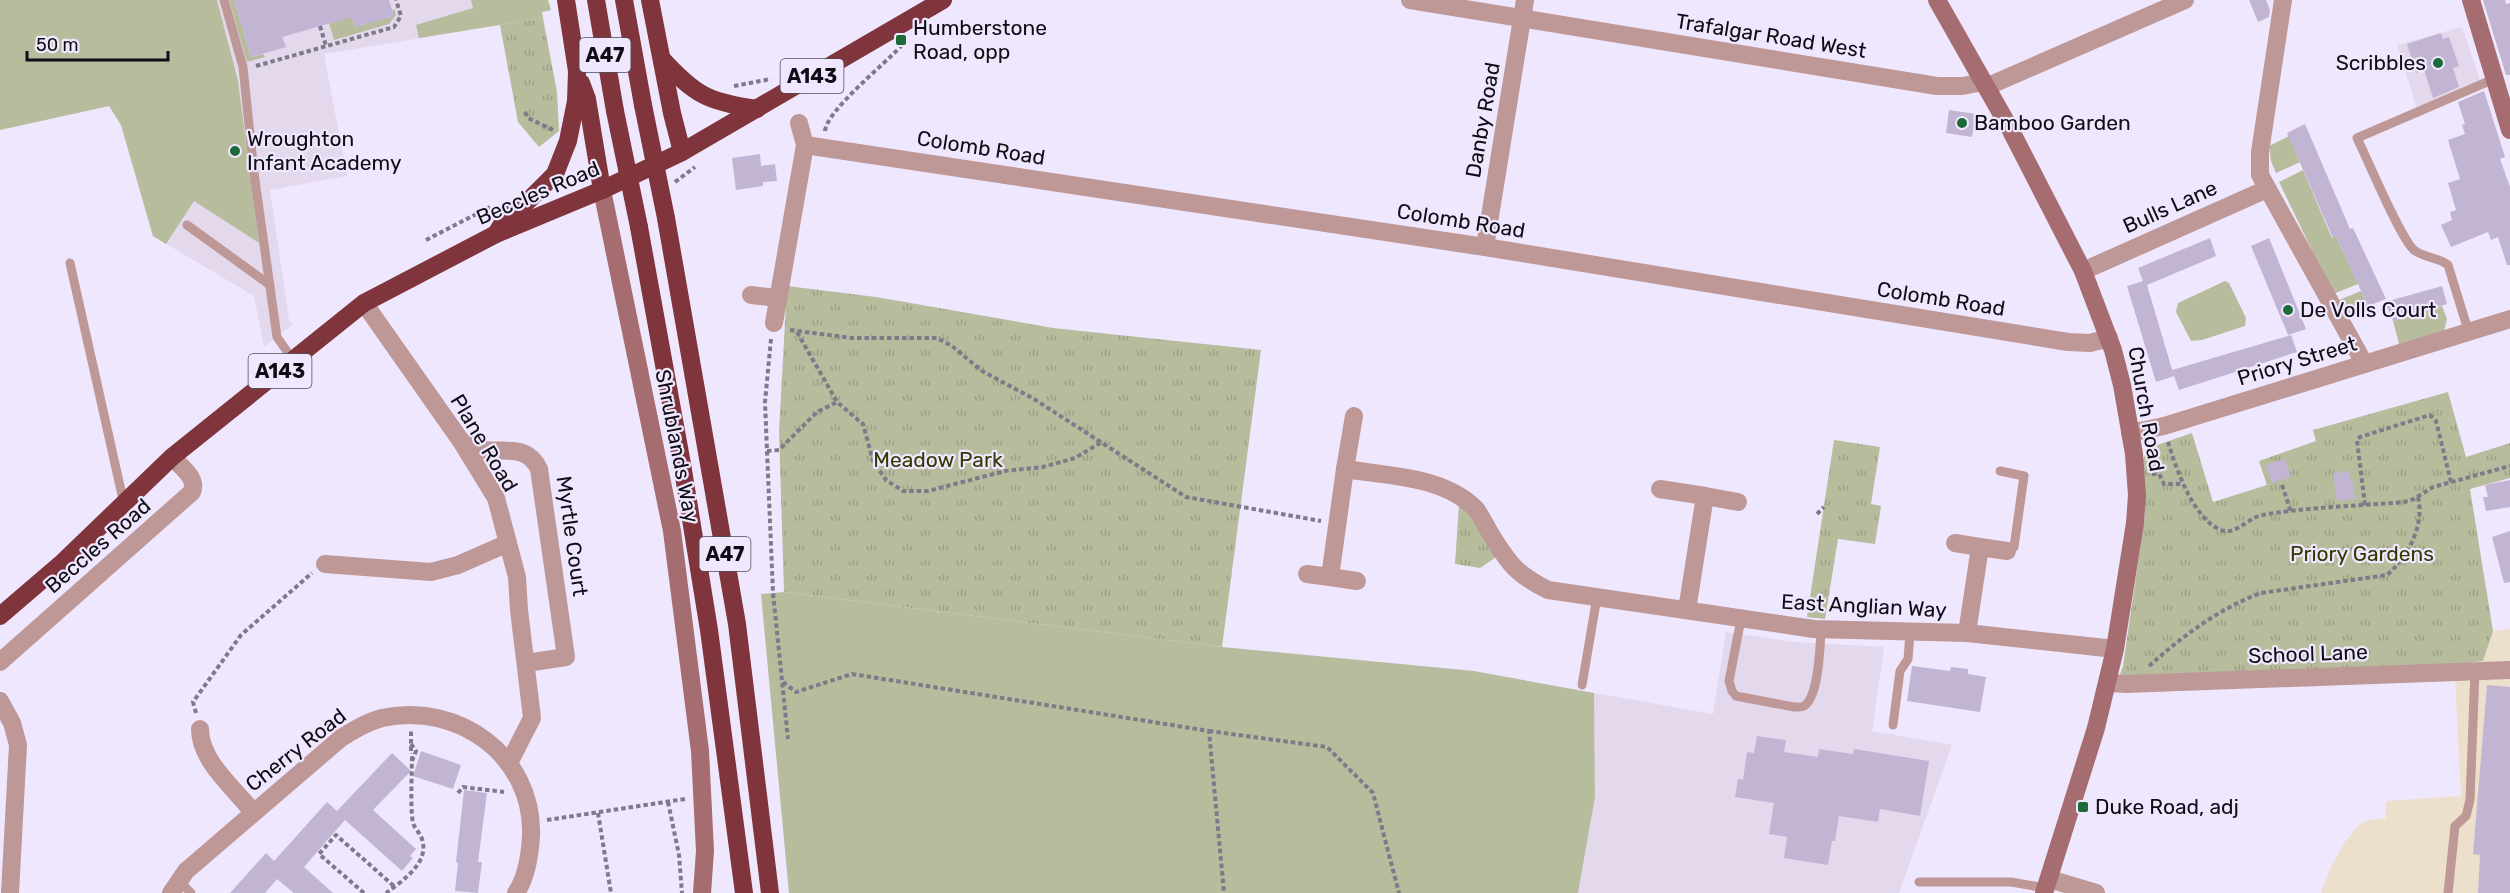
<svg xmlns="http://www.w3.org/2000/svg" width="2510" height="893" viewBox="0 0 2510 893" font-family="Rubik,sans-serif">
	<style>
		.commercial { fill: #ece0cc }
		.education { fill: #e4d8ec }
		.green { fill: #b7bc9d }
		.park { fill: url(#park-tufts) }
		.building { fill: #c2b5d4 }
		.lines { fill: none; stroke-linecap: round; stroke-linejoin: round }
		.path { stroke: #7f7a89; stroke-width: 4; stroke-dasharray: 4.5 3; stroke-linecap: butt }
		.lane { stroke: #be9797; stroke-width: 9 }
		.street { stroke: #be9797; stroke-width: 18 }
		.secondary { stroke: #a56d6f; stroke-width: 18 }
		.highway { stroke: #80343b; stroke-width: 18 }
		.highway-bridge { stroke: #80343b; stroke-width: 18 }
		.poi-dot { fill: #1d6a38; stroke: #efe7fe; stroke-width: 2 }
		.labels { text-anchor: middle; stroke-width: 4.5; stroke-linejoin: round; paint-order: stroke }
		.shield { fill: #efe7fe; stroke: #524e5a; stroke-width: 1.5 }
		.shield-label { font-size: 20px; font-weight: bold; fill: #0f0c14 }
		.poi-label { font-size: 21px; fill: #0f0c14; stroke: #efe7fe; text-anchor: start }
		.street-label { font-size: 21px; fill: #0f0c14; stroke: #efe7fe }
		.park-label { font-size: 21px; fill: #343800; stroke: #efe7fe }
	</style>
	<defs>
		<pattern id="park-tufts" width="24" height="20" patternUnits="userSpaceOnUse" patternTransform="scale(1.5)"><rect width="24" height="20" fill="#b7bc9d"/><path d="M3 7l-1-3M5 7V3M7 7l1-3M15 17l-1-3M17 17v-4M19 17l1-3" fill="none" stroke="#9ca086"/></pattern>
	</defs>
	<rect width="100%" height="100%" fill="#efe7fe"/>
	<polygon class="commercial" points="2510,629 2510,893 2321,893 2331,867 2344,843 2359,825 2369,820 2386,818 2386,801 2461,796 2455,680 2459,664 2483,661 2493,631"/>
	<g class="education">
		<polygon points="0,0 548,0 551,10 542,12 543,18 324,54 347,176 270,190 289,320 293,324 264,347 254,296 153,236 121,125 109,106 0,130"/>
		<polygon points="2462,27 2480,80 2417,109 2397,45"/>
		<polygon points="1726,632 1794,642 1884,647 1872,731 1952,745 1899,893 1578,893 1595,797 1594,693 1713,714"/>
	</g>
	<g class="green">
		<polygon points="0,0 217,0 238,81 259,243 194,201 166,244 153,236 121,125 109,106 0,130"/>
		<polygon points="229,0 234,0 251,57 263,54 265,57 247,62"/>
		<polygon points="471,0 548,0 551,10 542,12 543,18 419,38 416,25 473,8"/>
		<polygon points="394,9 396,15 389,24 334,40 329,23 352,17 355,27 393,16 392,10"/>
		<polygon points="2289,136 2300,162 2276,173 2271,161 2269,146"/>
		<polygon points="2303,170 2332,238 2336,236 2358,284 2333,294 2279,182"/>
		<polygon points="2225,281 2229,283 2246,318 2245,326 2202,340 2191,341 2176,312 2178,303"/>
		<polygon points="2361,291 2368,306 2347,316 2339,300"/>
		<polygon points="2442,306 2447,319 2444,331 2399,344 2393,321"/>
		<polygon points="784,592 1222,647 1474,671 1594,693 1595,797 1578,893 789,893 761,594"/>
	</g>
	<g class="park">
		<polygon points="543,18 557,92 559,131 539,147 518,122 500,25"/>
		<polygon points="787,286 876,297 1053,328 1261,350 1222,647 784,592 779,431"/>
		<polygon points="2448,392 2466,457 2510,443 2510,478 2470,489 2493,631 2483,661 2459,664 2118,680 2123,666 2145,514 2143,459 2147,451 2157,445 2192,433 2213,502 2267,485 2259,461 2316,441 2313,430"/>
		<polygon points="1834,440 1880,447 1871,504 1881,506 1875,544 1838,539 1825,619 1807,617"/>
		<polygon points="1459,504 1471,513 1498,556 1480,568 1455,564"/>
	</g>
	<g class="building">
		<polygon points="234,0 389,0 394,16 355,27 352,17 282,37 286,47 251,57"/>
		<polygon points="2249,0 2266,0 2270,10 2269,17 2258,22"/>
		<polygon points="2483,0 2505,0 2506,4 2510,3 2510,75 2506,75"/>
		<polygon points="2441,33 2443,39 2449,37 2459,66 2453,68 2459,87 2433,98 2424,70 2416,73 2407,44"/>
		<polygon points="2484,91 2505,157 2500,159 2510,187 2510,265 2507,265 2498,237 2491,240 2488,232 2451,247 2441,225 2452,220 2450,212 2456,210 2448,183 2460,179 2448,140 2465,134 2462,125 2465,124 2458,102"/>
		<polygon points="1949,110 1976,114 1972,137 1946,133"/>
		<polygon points="2305,124 2350,229 2353,228 2386,299 2368,306 2336,236 2333,238 2287,133"/>
		<polygon points="760,154 761,166 775,164 777,181 763,182 763,186 736,190 732,158"/>
		<polygon points="2210,238 2216,256 2147,285 2174,376 2156,382 2127,286 2143,281 2138,268"/>
		<polygon points="2269,238 2306,329 2288,335 2251,246"/>
		<polygon points="2442,286 2447,304 2393,321 2385,302"/>
		<polygon points="2291,335 2297,352 2179,390 2172,370"/>
		<polygon points="2285,459 2291,477 2272,483 2266,465"/>
		<polygon points="2349,471 2350,479 2352,478 2355,499 2337,501 2333,473"/>
		<polygon points="2510,480 2510,507 2486,511 2483,497 2488,497 2485,485"/>
		<polygon points="2510,531 2510,582 2504,583 2492,537"/>
		<polygon points="1912,666 1950,671 1951,667 1968,669 1968,674 1986,677 1980,712 1907,701"/>
		<polygon points="2487,685 2510,687 2510,893 2478,893 2480,855 2473,854"/>
		<polygon points="1757,736 1786,740 1784,752 1818,757 1819,749 1853,754 1854,749 1929,761 1920,816 1880,809 1878,822 1839,816 1835,841 1832,841 1828,865 1784,858 1787,837 1769,834 1774,803 1735,797 1738,779 1743,780 1747,752 1754,753"/>
		<polygon points="421,751 461,765 453,789 413,776"/>
		<polygon points="392,753 411,771 373,810 416,849 410,856 413,858 402,871 345,820 304,867 333,893 294,893 277,879 265,893 230,893 266,853 274,861 327,802 337,811"/>
		<polygon points="464,790 487,793 478,862 482,862 478,893 455,891 458,863 456,862"/>
	</g>
	<g class="lines">
		<g class="path">
			<polyline points="320,26 326,46"/>
			<polyline points="256,66 394,27 401,16 396,0"/>
			<polyline points="734,86 771,79"/>
			<polyline points="525,112 528,118 553,130"/>
			<path d="M825,131C827,110 885,64 901,46"/>
			<polyline points="675,182 695,167"/>
			<polyline points="426,240 492,206"/>
			<polyline points="790,330 852,338 937,338 952,346 982,371 1034,399 1186,497 1321,521"/>
			<polyline points="797,332 837,402 863,424 873,461 886,480 903,491 928,491 1005,471 1043,467 1075,458 1100,443"/>
			<polyline points="771,339 765,402 767,451 773,593 788,739"/>
			<path d="M2168,442C2176,468 2193,519 2221,530C2235,536 2248,518 2262,515C2309,507 2357,506 2404,502L2414,499L2433,487L2510,466"/>
			<polyline points="767,451 779,450 817,412 837,402"/>
			<polyline points="2152,474 2159,474 2164,484 2183,484"/>
			<polyline points="2282,485 2291,512"/>
			<polyline points="2365,505 2357,440 2360,437 2430,415 2436,421 2451,482"/>
			<polyline points="1817,514 1824,507"/>
			<path d="M2149,666C2183,636 2218,609 2261,593L2387,575C2408,557 2425,525 2418,497"/>
			<polyline points="783,682 796,692 852,674 1209,731 1224,893"/>
			<polyline points="196,713 193,702 241,635 312,573"/>
			<polyline points="1209,731 1327,747 1373,793 1399,893"/>
			<polyline points="411,744 416,751 412,761"/>
			<polyline points="411,751 411,730"/>
			<polyline points="458,793 463,787 504,792"/>
			<polyline points="668,802 679,855 682,893"/>
			<polyline points="598,813 611,893"/>
			<polyline points="547,820 685,799"/>
			<polyline points="364,893 319,854 336,835 395,887"/>
			<path d="M386,893C402,881 430,863 422,839C420,833 415,829 413,823C410,809 412,770 412,753"/>
		</g>
		<g class="lane">
			<polyline points="224,0 243,67 254,173 277,337 293,360"/>
			<polyline points="187,225 270,285"/>
			<polyline points="70,263 124,504"/>
			<path d="M2468,330L2448,265C2438,257 2424,258 2414,250C2400,238 2368,160 2357,138L2494,79"/>
			<polyline points="2000,471 2024,476 2014,547 2007,551"/>
			<path d="M1741,619L1729,681L1732,691L1736,696L1794,707C1795,707 1803,707 1804,706C1819,697 1820,646 1821,630"/>
			<polyline points="1582,685 1597,597"/>
			<polyline points="1893,725 1900,671 1908,659 1910,633"/>
			<polyline points="179,881 191,893"/>
			<polyline points="1919,882 2011,882 2046,888"/>
			<polyline points="2448,893 2455,826 2466,816 2470,800 2475,670"/>
		</g>
		<g class="street">
			<polyline points="1410,0 1937,86 1962,86 1984,82"/>
			<polyline points="2283,0 2260,152 2260,175 2364,363"/>
			<polyline points="1986,87 2185,0"/>
			<polyline points="805,145 1485,247 2068,342 2090,343 2109,338"/>
			<polyline points="1485,247 1525,0"/>
			<polyline points="2092,267 2267,189"/>
			<polyline points="751,295 778,298"/>
			<polyline points="364,303 461,441 496,498 517,577 519,610 532,718 509,763"/>
			<polyline points="774,323 805,145 799,123"/>
			<polyline points="2130,433 2164,426 2510,319"/>
			<path d="M461,441C465,443 470,446 474,448C498,456 525,440 539,469L566,657L526,663"/>
			<polyline points="1345,469 1354,416"/>
			<polyline points="1660,489 1705,496"/>
			<polyline points="1955,543 1980,547 1967,633"/>
			<polyline points="1980,547 2007,551"/>
			<polyline points="325,564 431,572 458,565 508,543"/>
			<polyline points="1307,574 1330,577"/>
			<path d="M1357,581L1330,577L1345,469C1388,476 1444,476 1476,509C1481,516 1486,526 1490,533C1509,564 1516,574 1548,590L1814,629L1967,633L2115,649"/>
			<polyline points="1687,610 1705,496 1738,502"/>
			<path d="M0,662L192,492C198,478 181,467 172,457"/>
			<polyline points="2108,683 2126,684 2510,670"/>
			<polyline points="0,701 12,723 18,745 10,893"/>
			<path d="M200,729C200,761 234,788 253,812"/>
			<polyline points="2049,879 2096,893"/>
			<path d="M171,893L186,871L341,738C354,730 367,722 382,718C459,701 534,757 531,836C530,854 526,878 516,893"/>
		</g>
		<g class="secondary">
			<polyline points="1937,0 2009,127 2083,271 2113,350 2122,385 2134,454 2137,495 2135,523 2115,649 2096,728 2044,893"/>
			<polyline points="2471,0 2510,130"/>
			<polyline points="602,190 672,531 700,751 705,851 702,893"/>
		</g>
		<g class="highway">
			<polyline points="596,0 615,111"/>
			<polyline points="624,0 643,105"/>
			<polyline points="650,0 672,113 682,152"/>
			<path d="M662,59C695,95 708,102 757,109"/>
			<polyline points="581,83 587,99 602,190"/>
			<polyline points="666,218 737,624 770,893"/>
			<polyline points="639,227 682,464 709,630 744,893"/>
			<polyline points="496,234 509,213 527,202 555,174 568,141 576,101 577,71 566,0"/>
			<polyline points="0,616 63,562 172,457 364,303 496,234 602,190 682,152 943,0"/>
		</g>
		<g class="highway-bridge">
			<polyline points="643,105 666,218"/>
			<polyline points="615,111 639,227"/>
		</g>
	</g>
	<g class="poi-dot">
		<rect x="895" y="34" width="12" height="12" rx="3"/>
		<circle cx="2438" cy="63" r="6"/>
		<circle cx="1962" cy="123" r="6"/>
		<circle cx="235" cy="151" r="6"/>
		<circle cx="2288" cy="310" r="6"/>
		<rect x="2077" y="801" width="12" height="12" rx="3"/>
	</g>
	<g class="labels">
		<g class="shield">
			<rect x="579.5" y="38" width="51" height="34" rx="4.5"/>
			<rect x="780.5" y="59" width="63" height="34" rx="4.5"/>
			<rect x="248.5" y="354" width="63" height="34" rx="4.5"/>
			<rect x="699.5" y="537" width="51" height="34" rx="4.5"/>
		</g>
		<g class="shield-label">
			<text x="605" y="62">A47</text>
			<text x="812" y="83">A143</text>
			<text x="280" y="378">A143</text>
			<text x="725" y="561">A47</text>
		</g>
		<g class="poi-label">
			<text x="913" y="35">Humberstone<tspan x="913" dy="24">Road, opp</tspan></text>
			<text x="2426" y="70" text-anchor="end">Scribbles</text>
			<text x="1974" y="130">Bamboo Garden</text>
			<text x="247" y="146">Wroughton<tspan x="247" dy="24">Infant Academy</tspan></text>
			<text x="2300" y="317">De Volls Court</text>
			<text x="2095" y="814">Duke Road, adj</text>
		</g>
		<g class="street-label">
			<text transform="translate(1771 36) rotate(9)" y="7">Trafalgar Road West</text>
			<text transform="translate(1483 120) rotate(-80)" y="7">Danby Road</text>
			<text transform="translate(981 148) rotate(9)" y="7">Colomb Road</text>
			<text transform="translate(538 193) rotate(-23)" y="7">Beccles Road</text>
			<text transform="translate(2170 207) rotate(-24)" y="7">Bulls Lane</text>
			<text transform="translate(1461 221) rotate(9)" y="7">Colomb Road</text>
			<text transform="translate(1941 299) rotate(9)" y="7">Colomb Road</text>
			<text transform="translate(2297 361) rotate(-17)" y="7">Priory Street</text>
			<text transform="translate(2146 409) rotate(80)" y="7">Church Road</text>
			<text transform="translate(484 443) rotate(59)" y="7">Plane Road</text>
			<text transform="translate(677 446) rotate(79)" y="7">Shrublands Way</text>
			<text transform="translate(572 536) rotate(82)" y="7">Myrtle Court</text>
			<text transform="translate(98 546) rotate(-41)" y="7">Beccles Road</text>
			<text transform="translate(1864 606) rotate(3)" y="7">East Anglian Way</text>
			<text transform="translate(2308 654) rotate(-2)" y="7">School Lane</text>
			<text transform="translate(296 750) rotate(-38)" y="7">Cherry Road</text>
		</g>
		<g class="park-label">
			<text x="938" y="467">Meadow Park</text>
			<text x="2362" y="561">Priory Gardens</text>
		</g>
	</g>
	<path d="M27 51v9h141v-9" fill="none" stroke="#0f0c14" stroke-width="3"/>
	<text x="36" y="51" font-size="18" fill="#0f0c14" stroke="#efe7fe" stroke-width="4.5" paint-order="stroke">50 m</text>
</svg>
